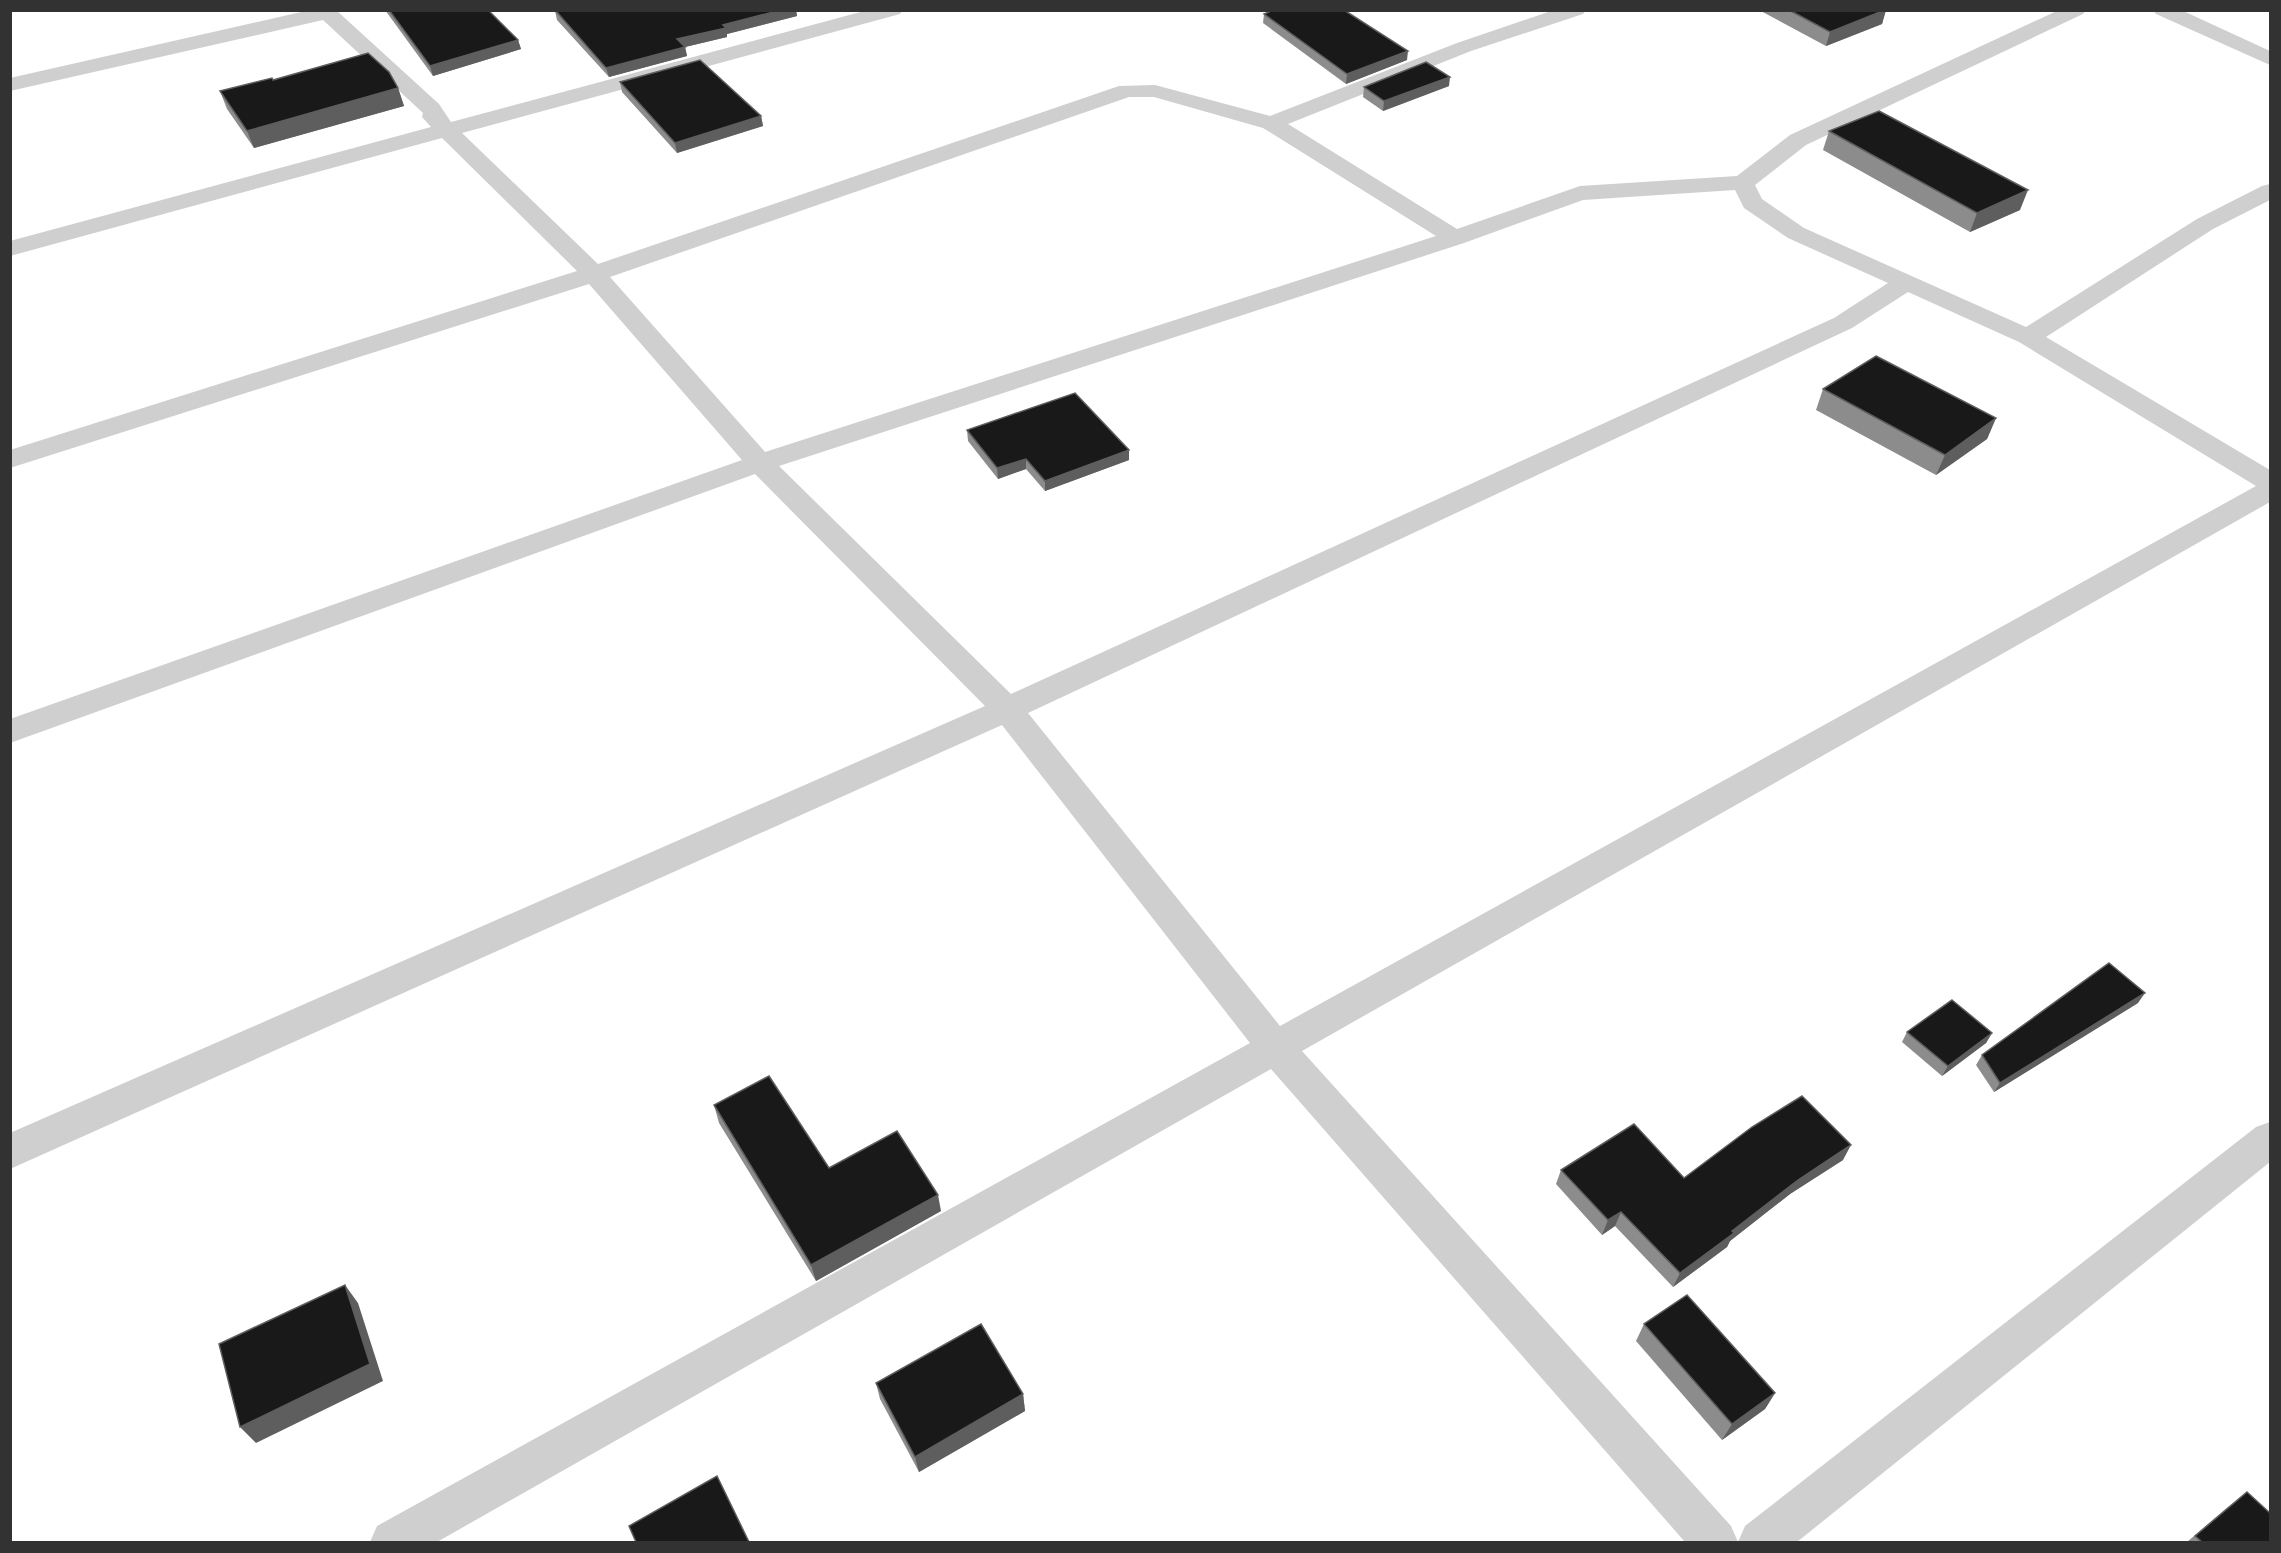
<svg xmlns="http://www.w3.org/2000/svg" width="2281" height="1553" viewBox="0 0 2281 1553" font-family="'Work Sans',sans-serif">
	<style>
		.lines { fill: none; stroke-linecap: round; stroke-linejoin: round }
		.street { fill: #cfcfcf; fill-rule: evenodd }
		.wall { fill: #8c8c8c }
		.shaded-wall { fill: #5e5e5e }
		.building { fill: #191919; stroke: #5e5e5e; stroke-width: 1.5 }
	</style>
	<rect width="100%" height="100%" fill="#fff"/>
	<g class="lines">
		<g class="street">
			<path d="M310,10H336L439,104L451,122L868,10H903L900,14L462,133L598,264L1119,86L1155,85L1270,116L1457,43L1554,10H1586L1583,14L1471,51L1288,124L1457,229L1580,186L1737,176L1790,135L2059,10H2086L2083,14L1806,145L1755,185L1762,199L1804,228L2026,327L2197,219L2262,186L2270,184V200L2213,229L2046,337L2270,470V502L1302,1051L1731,1526L1738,1542H1685L1271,1069L437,1542H370L377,1526L1250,1043L1002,725L10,1169V1133L985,706L755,474L10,743V719L742,460L589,284L10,468V450L577,271L442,138L10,256V241L431,127L422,117L423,113L323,20L10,91V78ZM1129,97H1154L1263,128L1436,236L765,452L610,277ZM1735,190L1744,208L1788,238L1888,283L1834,318L1011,694L779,466L1464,243L1583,200ZM1908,292L2019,342L2256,486L1280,1026L1028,713L1852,328Z"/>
			<polygon points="2153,10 2181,10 2270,51 2270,65 2156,14"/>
			<polygon points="2270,1122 2270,1162 1797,1542 1738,1542 1745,1526 2256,1127"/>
		</g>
	</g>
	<g class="wall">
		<polygon points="385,10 488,10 518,40 521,49 433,76"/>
		<polygon points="796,10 797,16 727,34 727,37 685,47 687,56 609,77 557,20 555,11"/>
		<polygon points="1759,10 1886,10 1882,24 1826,46"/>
		<polygon points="1264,14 1407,60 1346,84 1263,23"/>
		<polygon points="273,80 398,88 404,106 254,148 227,109 220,91"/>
		<polygon points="620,82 761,116 763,126 677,153 622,92"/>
		<polygon points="1449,86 1383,111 1363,97 1364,87"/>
		<polygon points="1829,131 2020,210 1970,232 1823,150"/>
		<polygon points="1823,389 1996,418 1987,439 1936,475 1816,410"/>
		<polygon points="967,430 1129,450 1129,460 1045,491 1026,469 998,479 968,441"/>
		<polygon points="2138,1003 1994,1092 1976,1065 1982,1055"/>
		<polygon points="1907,1032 1992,1033 1986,1043 1942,1076 1902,1042"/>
		<polygon points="714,1105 829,1168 941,1211 816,1281 719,1123"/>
		<polygon points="1843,1160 1790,1194 1730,1241 1727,1247 1673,1287 1615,1226 1602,1235 1556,1184 1561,1170 1684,1178"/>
		<polygon points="1644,1324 1775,1393 1765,1409 1722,1440 1636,1341"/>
		<polygon points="876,1383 1023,1394 1025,1411 919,1472 880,1399"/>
		<polygon points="2247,1492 2271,1542 2187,1542 2228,1507"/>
	</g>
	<g class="shaded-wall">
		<polygon points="781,10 796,10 797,16 727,34 727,37 685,47 687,56 609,77 606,68 677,39 723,25"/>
		<polygon points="1886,10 1882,24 1826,46 1830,32"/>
		<polygon points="518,40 521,49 433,76 430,66"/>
		<polygon points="1408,51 1407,60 1346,84 1347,74"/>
		<polygon points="1450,77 1449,86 1383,111 1384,101"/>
		<polygon points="398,88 404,106 254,148 247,131"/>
		<polygon points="761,116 763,126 677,153 675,143"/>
		<polygon points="2028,190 2020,210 1970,232 1977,213"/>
		<polygon points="1996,418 1987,439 1936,475 1945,455"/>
		<polygon points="1129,450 1129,460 1045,491 1045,481"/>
		<polygon points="1026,459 1026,469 998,479 997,468"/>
		<polygon points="2145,993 2138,1003 1994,1092 2000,1083"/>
		<polygon points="1992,1033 1986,1043 1942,1076 1948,1066"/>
		<polygon points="1851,1145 1843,1160 1790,1194 1730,1241 1727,1247 1673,1287 1680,1273 1732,1231 1798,1180"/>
		<polygon points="938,1195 941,1211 816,1281 811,1265"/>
		<polygon points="1621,1212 1615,1226 1602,1235 1608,1220"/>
		<polygon points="345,1285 358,1303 383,1381 256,1443 240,1427"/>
		<polygon points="1775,1393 1765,1409 1722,1440 1732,1424"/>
		<polygon points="1023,1394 1025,1411 919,1472 915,1457"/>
	</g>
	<g class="building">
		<polygon points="389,10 488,10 518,40 430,66"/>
		<polygon points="555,10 781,10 723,25 726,28 677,39 685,47 606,68"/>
		<polygon points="1274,10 1344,10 1408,51 1347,74 1264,14"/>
		<polygon points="1789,10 1885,10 1830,32"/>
		<polygon points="368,53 389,72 398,88 247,131 220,91 272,78 273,80"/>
		<polygon points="700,60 761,116 675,143 620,82"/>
		<polygon points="1426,62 1450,77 1384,101 1364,87"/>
		<polygon points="1879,111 2028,190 1977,213 1829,131"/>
		<polygon points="1876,356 1996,418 1945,455 1823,389"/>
		<polygon points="1075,393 1129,450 1045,481 1026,459 997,468 967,430"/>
		<polygon points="2109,963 2145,993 2000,1083 1982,1055"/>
		<polygon points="1952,1000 1992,1033 1948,1066 1907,1032"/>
		<polygon points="769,1076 829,1168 897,1131 938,1195 811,1265 714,1105"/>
		<polygon points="1802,1096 1851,1145 1798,1180 1732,1231 1734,1233 1680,1273 1621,1212 1608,1220 1561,1170 1634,1124 1684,1178 1752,1127"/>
		<polygon points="345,1285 370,1364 240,1427 219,1344"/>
		<polygon points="1687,1295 1775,1393 1732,1424 1644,1324"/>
		<polygon points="981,1324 1023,1394 915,1457 876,1383"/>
		<polygon points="717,1476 749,1542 636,1542 629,1526"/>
		<polygon points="2247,1492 2271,1514 2271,1542 2202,1542 2195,1536"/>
	</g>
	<rect width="2281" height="1553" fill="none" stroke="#323232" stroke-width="24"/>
</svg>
